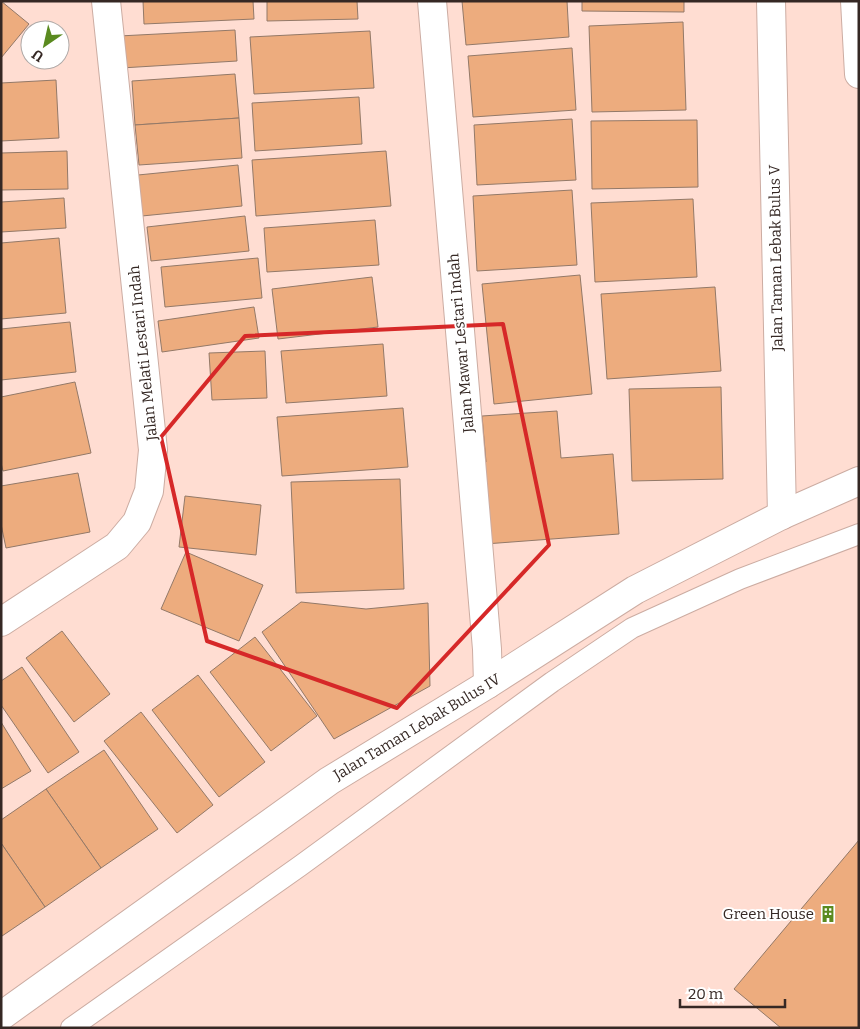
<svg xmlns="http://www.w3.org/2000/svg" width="860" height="1029" viewBox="0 0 860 1029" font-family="Bitter,serif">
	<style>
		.building { fill: #edac7e; stroke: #937968 }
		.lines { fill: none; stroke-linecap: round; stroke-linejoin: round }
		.lane-casing { stroke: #ccaca2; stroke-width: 22 }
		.street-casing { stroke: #ccaca2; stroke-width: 30 }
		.lane { stroke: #fff; stroke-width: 20 }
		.street { stroke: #fff; stroke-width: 28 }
		.marked { fill: none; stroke: #d62828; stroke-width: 4; stroke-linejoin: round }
		.labels { text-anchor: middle; stroke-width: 4; stroke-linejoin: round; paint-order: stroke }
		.street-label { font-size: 15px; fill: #352824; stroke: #fff }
		.poi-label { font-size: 15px; fill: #352824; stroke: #fff; text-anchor: end }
	</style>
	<rect width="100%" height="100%" fill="#ffddd2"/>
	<g class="building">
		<polygon points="1,1 29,24 1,58"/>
		<polygon points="143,1 253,1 254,19 144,24"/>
		<polygon points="267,1 357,1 358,19 267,21"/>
		<polygon points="462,1 567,1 569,37 466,45"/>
		<polygon points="582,1 684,1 684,12 582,11"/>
		<polygon points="683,22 686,110 592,112 589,26"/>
		<polygon points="235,30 237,61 121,68 119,36"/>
		<polygon points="370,31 374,88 254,94 250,37"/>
		<polygon points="572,48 576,110 473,117 468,56"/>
		<polygon points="235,74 239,118 135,125 132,81"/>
		<polygon points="56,80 59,138 1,141 1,83"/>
		<polygon points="359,97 362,144 255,151 252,103"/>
		<polygon points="239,118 242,158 139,165 135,125"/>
		<polygon points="572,119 576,180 477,185 474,125"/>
		<polygon points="697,120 698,187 592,189 591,121"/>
		<polygon points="67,151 68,189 1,190 1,153"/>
		<polygon points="386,151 391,206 256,216 252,160"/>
		<polygon points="238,165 242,206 142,216 138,175"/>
		<polygon points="572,190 577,265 477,271 473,196"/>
		<polygon points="64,198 66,228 1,232 1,202"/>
		<polygon points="693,199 697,277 595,282 591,203"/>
		<polygon points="245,216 249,251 151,261 147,227"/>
		<polygon points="375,220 379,265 267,272 264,228"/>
		<polygon points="59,238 66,313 1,319 1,243"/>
		<polygon points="258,258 262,298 165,307 161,267"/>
		<polygon points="580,275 592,394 494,404 482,284"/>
		<polygon points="372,277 378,327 278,339 272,289"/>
		<polygon points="715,287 721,371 607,379 601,294"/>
		<polygon points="254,307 259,338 162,352 158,321"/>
		<polygon points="70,322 76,372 1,380 1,329"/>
		<polygon points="383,344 387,396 286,403 281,351"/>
		<polygon points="265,351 267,398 212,400 209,353"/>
		<polygon points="75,382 91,453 3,471 1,463 1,397"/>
		<polygon points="721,387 723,479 632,481 629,389"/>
		<polygon points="403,408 408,467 282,476 277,417"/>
		<polygon points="557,411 561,458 613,454 619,534 485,544 479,462 486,462 482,416"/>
		<polygon points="78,473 90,532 6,548 1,524 1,486"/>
		<polygon points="400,479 404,589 296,593 291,482"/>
		<polygon points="185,496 261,505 256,555 179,547"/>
		<polygon points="186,552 263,585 239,641 161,609"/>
		<polygon points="301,602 366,609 428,603 430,686 334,739 262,632"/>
		<polygon points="62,631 110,694 74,722 26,658"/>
		<polygon points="255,637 317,716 271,751 210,672"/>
		<polygon points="22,667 79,752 48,773 1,705 1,681"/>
		<polygon points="198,675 265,762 219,797 152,710"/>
		<polygon points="141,712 213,805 177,833 104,741"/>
		<polygon points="1,722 31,771 1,789"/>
		<polygon points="104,750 158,829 101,868 46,789"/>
		<polygon points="46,789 101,868 45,907 1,843 1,820"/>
		<polygon points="859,840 859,1028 781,1028 734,989"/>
		<polygon points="1,843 45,907 2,936 1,935"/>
	</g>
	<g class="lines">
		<g class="lane-casing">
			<polyline id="lane" points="71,1028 300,866 552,682 632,628 740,579 859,534"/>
		</g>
		<g class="street-casing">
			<g id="street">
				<polyline points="432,1 487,649 488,684"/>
				<polyline points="771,1 782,515"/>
				<polyline points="855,1 859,74"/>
				<polyline points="1,622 117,546 137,522 149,491 153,450 106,1"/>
				<polyline points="1,1016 329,781 488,684 635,590 782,515 859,481"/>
			</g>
		</g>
		<use href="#lane" class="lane"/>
		<use href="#street" class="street"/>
	</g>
	<path class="marked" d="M503,324L549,545L397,708L207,641L161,437L245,336Z"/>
	<defs>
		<g id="building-bare" transform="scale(1.35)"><path d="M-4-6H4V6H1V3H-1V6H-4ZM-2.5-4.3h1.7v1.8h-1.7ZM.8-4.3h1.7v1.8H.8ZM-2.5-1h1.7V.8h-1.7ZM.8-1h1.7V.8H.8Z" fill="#5a8a1f" stroke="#fff" stroke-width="2.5" paint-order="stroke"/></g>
	</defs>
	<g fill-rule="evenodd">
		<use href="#building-bare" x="828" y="914"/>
	</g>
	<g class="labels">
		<g class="street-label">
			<text transform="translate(776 258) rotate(-91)" y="5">Jalan Taman Lebak Bulus V</text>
			<text transform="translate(461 343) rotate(-95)" y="5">Jalan Mawar Lestari Indah</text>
			<text transform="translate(143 353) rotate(-96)" y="5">Jalan Melati Lestari Indah</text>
			<text transform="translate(417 727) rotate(-31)" y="5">Jalan Taman Lebak Bulus IV</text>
		</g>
		<g class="poi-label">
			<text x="814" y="919">Green House</text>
		</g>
	</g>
	<rect width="860" height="1029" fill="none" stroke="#352824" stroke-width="5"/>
	<g transform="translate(45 45) rotate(214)"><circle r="24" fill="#ffffff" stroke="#aea9a7"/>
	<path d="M0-4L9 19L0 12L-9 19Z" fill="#5a8a1f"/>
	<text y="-8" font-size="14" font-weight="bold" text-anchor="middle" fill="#352824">U</text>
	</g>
	<path d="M680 999v8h105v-8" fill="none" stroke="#352824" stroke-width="2.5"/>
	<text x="688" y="999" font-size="15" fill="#352824" stroke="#ffffff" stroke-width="4" paint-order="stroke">20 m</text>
</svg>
